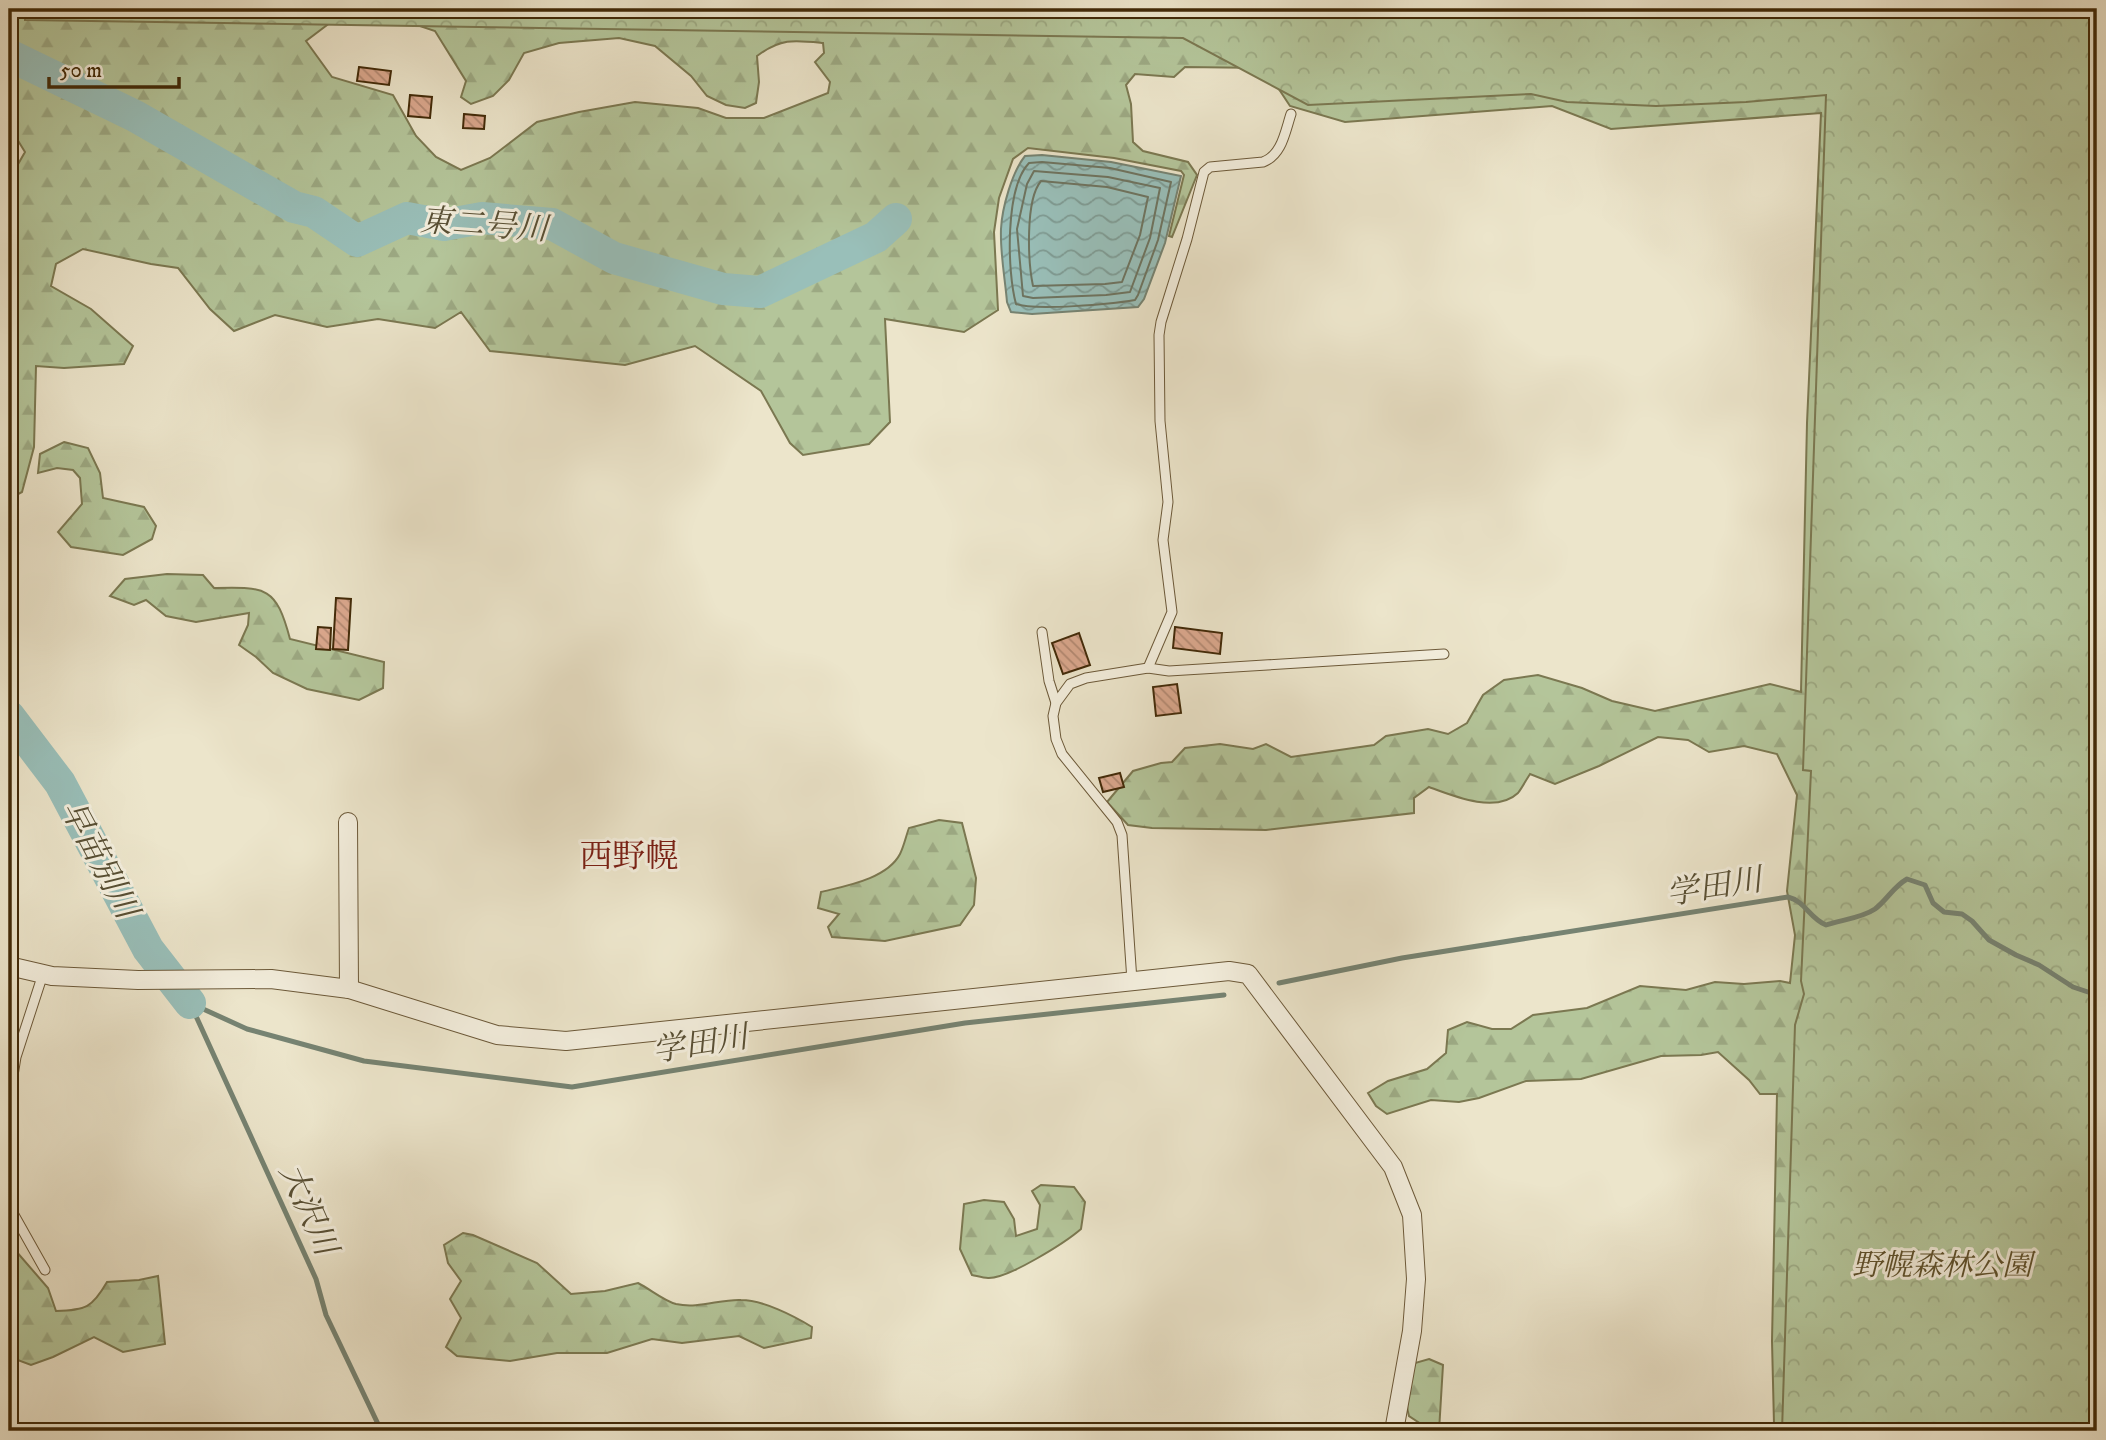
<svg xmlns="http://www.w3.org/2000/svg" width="2106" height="1440" viewBox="0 0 2106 1440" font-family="'IM FELL DW Pica','Noto Serif JP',serif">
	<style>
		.forest { fill: url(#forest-firs); stroke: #7b7851; stroke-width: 2; fill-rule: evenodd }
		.park { fill: url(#park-crowns); stroke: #7b7851; stroke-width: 2 }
		.water { fill: url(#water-waves); stroke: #768372; stroke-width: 2 }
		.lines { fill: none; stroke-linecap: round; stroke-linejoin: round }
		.shore { stroke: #6e7460; stroke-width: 2 }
		.stream { stroke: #768372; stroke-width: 5 }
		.river { stroke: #99bfb9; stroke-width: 32 }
		.building { fill: url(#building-back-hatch); stroke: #422a08; stroke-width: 2 }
		.service-casing { stroke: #6c5939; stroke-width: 11 }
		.minor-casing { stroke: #6c5939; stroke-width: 20 }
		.service { stroke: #f3eedd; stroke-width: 9 }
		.minor { stroke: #f3eedd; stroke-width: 18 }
		.labels { text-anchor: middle; stroke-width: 6; stroke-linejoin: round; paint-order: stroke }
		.park-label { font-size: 30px; font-style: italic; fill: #5e512c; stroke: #f3eedd }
		.water-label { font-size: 32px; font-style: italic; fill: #584f34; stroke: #f3eedd }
		.quarter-label { font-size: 33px; fill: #7a1f14; stroke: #f3eedd }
	</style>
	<defs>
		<pattern id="forest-firs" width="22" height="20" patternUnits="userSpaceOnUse" patternTransform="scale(1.75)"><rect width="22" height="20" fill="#b4c59a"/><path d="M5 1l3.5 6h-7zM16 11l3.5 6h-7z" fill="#9ca983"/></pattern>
		<pattern id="park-crowns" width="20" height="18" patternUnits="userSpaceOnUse" patternTransform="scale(1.75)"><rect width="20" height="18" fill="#b4c59a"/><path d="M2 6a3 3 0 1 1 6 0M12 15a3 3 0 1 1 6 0" fill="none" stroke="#9ca983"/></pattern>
		<pattern id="water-waves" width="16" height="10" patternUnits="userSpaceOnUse" patternTransform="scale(1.75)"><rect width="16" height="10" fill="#99bfb9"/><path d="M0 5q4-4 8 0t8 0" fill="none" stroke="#7e9b94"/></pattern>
		<pattern id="building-back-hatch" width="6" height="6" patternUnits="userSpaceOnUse" patternTransform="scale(1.75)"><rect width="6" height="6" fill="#daa78d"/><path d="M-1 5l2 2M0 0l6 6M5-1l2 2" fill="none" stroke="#b28871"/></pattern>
	</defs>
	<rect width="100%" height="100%" fill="#ece5cb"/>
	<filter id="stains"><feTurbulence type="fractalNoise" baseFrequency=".00286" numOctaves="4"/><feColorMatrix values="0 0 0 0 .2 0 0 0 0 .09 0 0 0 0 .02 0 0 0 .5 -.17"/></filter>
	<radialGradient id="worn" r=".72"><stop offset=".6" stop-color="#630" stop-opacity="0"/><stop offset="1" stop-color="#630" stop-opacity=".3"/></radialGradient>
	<g class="forest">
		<path d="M17,9H2097V1431H1772L1774,1424L1772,1341L1777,1094H1760L1749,1080L1718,1052L1701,1055L1661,1056L1581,1079L1526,1081L1479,1098L1459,1102L1431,1100L1387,1114L1376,1106L1368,1093L1388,1081L1427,1069L1446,1053L1448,1030L1467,1022L1492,1029H1511L1533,1015L1587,1008L1640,986L1686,990L1715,982L1744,984L1780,981L1790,983L1795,935L1787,891L1797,795L1777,754L1744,746L1709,752L1688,740L1658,737L1599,766L1555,784L1530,774C1526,780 1522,788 1518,793C1496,814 1453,796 1429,787L1414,798V813L1266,830L1152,828L1128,825L1107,802L1133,771L1161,763L1172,762L1185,748L1220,744L1253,749L1266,744L1291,757L1374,745L1386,736L1428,729L1448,734L1467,723L1483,695L1504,680L1538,675L1582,688L1612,701L1655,711L1770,684L1801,692L1807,423L1821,113L1611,129L1552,106L1345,122L1290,106L1265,68L1185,67L1174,77L1135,74L1126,85L1131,104L1133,142L1143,151L1188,162L1197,175L1172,237L1169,236L1184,175L1181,171L1114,158L1028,148L1013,159L999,198L994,232L998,310L964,332L885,319L890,422L869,444L803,455L790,443L761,391L695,346L625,365L490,351L461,312L435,328L378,319L327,327L275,315L234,331L210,309L178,268L151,264L83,249L56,264L51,286L91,309L133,346L124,364L64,368L36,366L34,447L22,492L9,499V374L17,371L13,361L9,356V301L18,283L9,257V180L25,152L17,139ZM339,16L414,24L435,31L466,81L461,97L471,104L493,96L509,80L524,53L559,43L619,38L655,46L691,76L707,96L726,105L745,108L756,103L759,82L757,56C781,38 794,40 823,43L824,53L815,62L830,82L828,93L764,118H726L698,108L635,102L579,112L537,122L490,158L461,170L436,157L416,136L393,95L332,77L306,41Z"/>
		<polygon points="64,442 88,448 100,473 103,498 144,507 156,526 152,539 123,555 71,547 58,532 82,504 80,478 73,470 57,468 38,473 40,454"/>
		<path d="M167,574L203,575L214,588C266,587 276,586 290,639L384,662L383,688L359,700L307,689L273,673L256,657L239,645L248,625L249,613L196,622L166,616L146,600L134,605L110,596L125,579Z"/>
		<path d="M939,820L962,823L976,878L974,905L960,925L885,941L832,937L828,927L839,914L818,908L821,892C845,886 887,879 900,854C904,846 906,836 909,828Z"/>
		<path d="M1041,1185L1074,1187L1085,1202L1081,1229C1066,1242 1008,1279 988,1278C983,1278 977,1276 972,1275L960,1249L964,1204L984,1200L1004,1202L1014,1219L1016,1236L1037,1229L1040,1205L1032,1191Z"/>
		<path d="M463,1233L473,1235L537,1263L571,1294L605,1291L638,1283C650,1289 664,1301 676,1304C699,1309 720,1299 741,1300C763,1300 794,1316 812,1327L811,1338L764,1348L739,1336L682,1343L652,1339L607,1353H557L510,1361L457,1356L446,1347L461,1318L450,1299L461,1281L448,1263L444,1245Z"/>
		<path d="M9,1243L48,1288L56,1311C86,1310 92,1308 107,1282L139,1280L158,1276L165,1344L123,1352L94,1337L53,1357L31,1365L15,1359L9,1333Z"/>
		<path d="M1429,1359L1443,1365L1439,1431H1421V1424L1409,1416C1404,1399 1408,1379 1415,1363Z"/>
	</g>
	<polygon class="park" points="25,9 2097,9 2097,1431 1782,1431 1795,1025 1804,994 1801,981 1811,771 1803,770 1826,95 1746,102 1656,106 1567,102 1531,94 1308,105 1183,38 25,20"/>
	<path class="water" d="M1042,155L1111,162L1181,176L1165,243L1144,299L1138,307L1032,314L1011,312L1007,302C1005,278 1000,253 1001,229C1002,208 1012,172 1025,156Z"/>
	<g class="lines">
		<g class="shore">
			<path d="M1042,162L1110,168L1171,182L1158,240L1138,295L1135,300C1112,304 1035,311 1016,304C1007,271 1005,188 1029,163Z"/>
			<polygon points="1034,171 1108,177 1160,188 1150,238 1130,292 1106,295 1033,298 1023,296 1017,229 1027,184"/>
			<path d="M1041,181L1107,187L1148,197L1140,235L1122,282L1105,284L1033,286C1028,262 1025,200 1041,181Z"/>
		</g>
		<g class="stream">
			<path d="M1279,983L1402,958L1788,897C1805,901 1810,919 1826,925C1841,920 1862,918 1875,909C1887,900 1893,887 1907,879L1925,885L1933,903L1944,912L1962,914L1972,921L1989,940L2016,955L2039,965L2073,987L2097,995"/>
			<polyline points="190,1003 247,1029 364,1061 572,1087 965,1023 1224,995"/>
			<polyline points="190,1003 316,1279 326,1315 378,1424 386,1431"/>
		</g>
		<g class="river">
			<polyline points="9,55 135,116 294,207 314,212 357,241 407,218 444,225 482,218 552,224 614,258 723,289 760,292 876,237 896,219"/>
			<polyline points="9,716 60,783 148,949 190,1003"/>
		</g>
	</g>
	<g class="building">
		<polygon points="359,67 391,71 389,85 357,81"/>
		<polygon points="410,95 432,97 430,118 408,116"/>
		<polygon points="464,114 485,116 484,129 463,128"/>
		<polygon points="336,598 351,599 348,650 333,649"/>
		<polygon points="318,627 331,628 330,650 316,649"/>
		<polygon points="1175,627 1222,633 1220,654 1173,648"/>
		<polygon points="1079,633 1090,665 1063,674 1052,643"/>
		<polygon points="1177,684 1181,713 1156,716 1153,687"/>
		<polygon points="1120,773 1124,787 1103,792 1099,778"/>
	</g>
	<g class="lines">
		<g class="service-casing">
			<g id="service">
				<polyline points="1042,632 1049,681 1056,703"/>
				<path d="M1148,668L1172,612L1163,540L1168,502L1160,421L1159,335L1161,322L1187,239L1204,172L1210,167L1263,162C1282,155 1285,132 1291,114"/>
				<polyline points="43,974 16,1057 10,1094 9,1206 45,1270"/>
				<polyline points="1132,981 1122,835 1117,822 1062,754 1056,739 1053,716 1056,703 1070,684 1086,678 1148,668 1169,671 1444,654"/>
			</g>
		</g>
		<g class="minor-casing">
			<g id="minor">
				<polyline points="348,822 349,989"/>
				<polyline points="9,966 52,976 138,980 271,979 349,989 497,1035 566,1041 1229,971 1248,974 1393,1167 1412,1215 1416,1279 1412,1331 1394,1431"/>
			</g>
		</g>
		<use href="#service" class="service"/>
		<use href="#minor" class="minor"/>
	</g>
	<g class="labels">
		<g class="park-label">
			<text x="1942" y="1275">野幌森林公園</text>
		</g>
		<g class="water-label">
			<text transform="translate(484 224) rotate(4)" y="11">東二号川</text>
			<text transform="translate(100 859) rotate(62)" y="11">早苗別川</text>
			<text transform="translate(1714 886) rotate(-9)" y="11">学田川</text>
			<text transform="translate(700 1043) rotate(-9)" y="11">学田川</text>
			<text transform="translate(309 1209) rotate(66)" y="11">大沢川</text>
		</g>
		<g class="quarter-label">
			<text x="629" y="867">西野幌</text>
		</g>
	</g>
	<rect width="2106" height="1440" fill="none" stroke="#ece5cb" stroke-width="35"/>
	<rect x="10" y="10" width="2085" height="1419" fill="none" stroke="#422a08" stroke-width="3.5"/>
	<rect x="18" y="18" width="2071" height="1405" fill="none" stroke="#422a08" stroke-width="2"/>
	<path d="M49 77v10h130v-10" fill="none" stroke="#422a08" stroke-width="3.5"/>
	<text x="60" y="77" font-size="21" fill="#422a08" stroke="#f3eedd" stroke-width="5" paint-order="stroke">50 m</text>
	<rect width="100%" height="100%" filter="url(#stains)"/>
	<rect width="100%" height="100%" fill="url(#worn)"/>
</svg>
